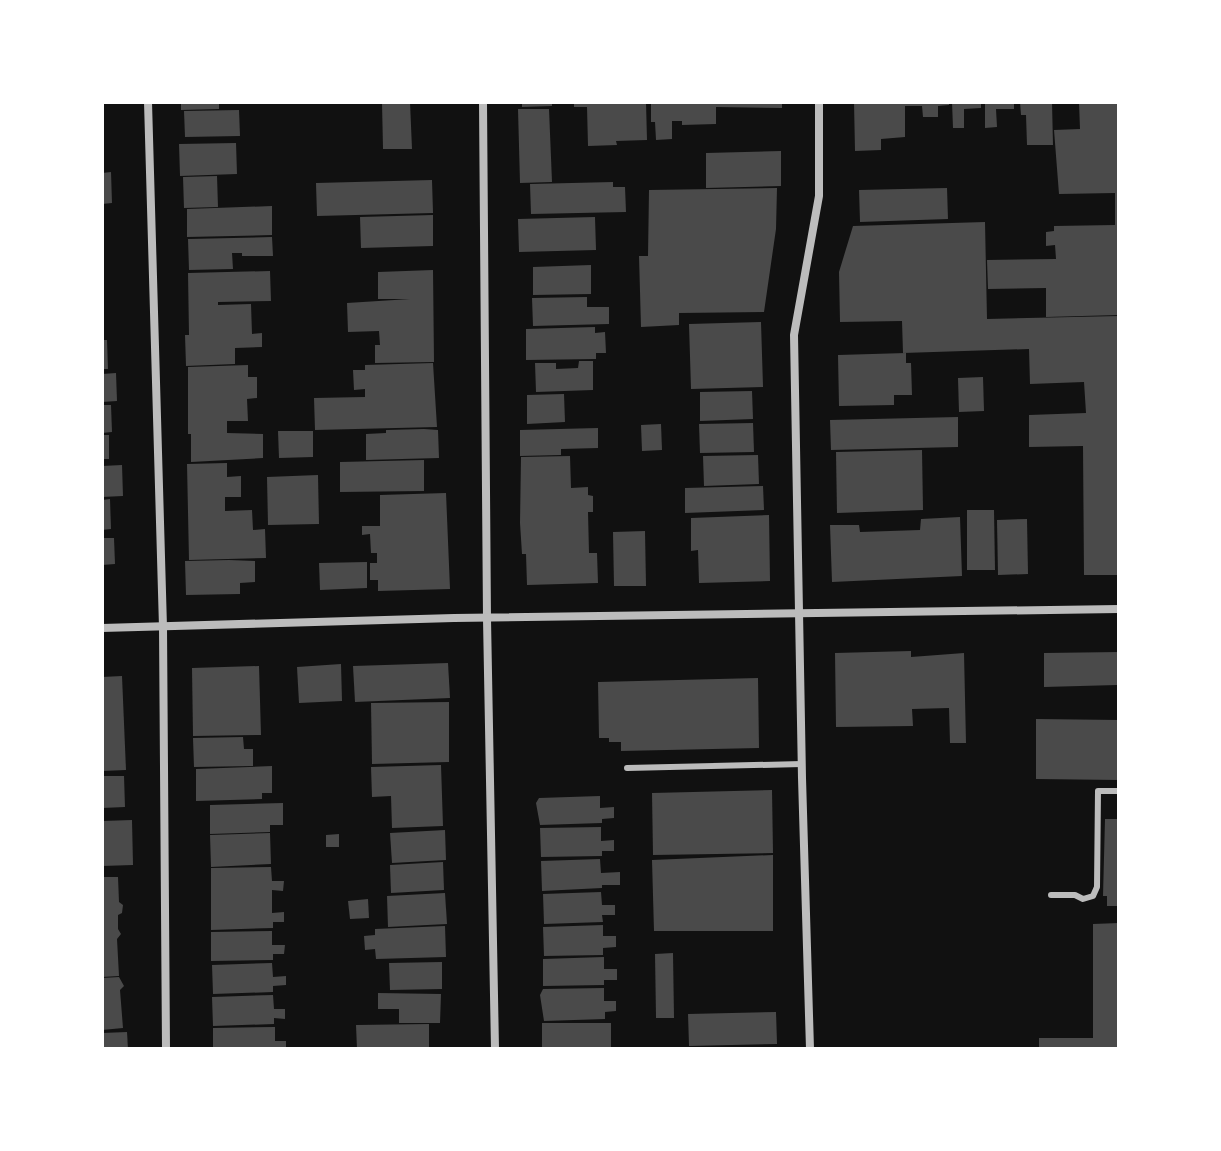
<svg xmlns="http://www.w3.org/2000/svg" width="1221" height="1151" viewBox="0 0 1221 1151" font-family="Overpass,sans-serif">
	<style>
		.building { fill: #4a4a4a }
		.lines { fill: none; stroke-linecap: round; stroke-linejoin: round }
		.service { stroke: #bcbcbc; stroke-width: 6 }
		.minor { stroke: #bcbcbc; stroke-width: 8 }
	</style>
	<rect width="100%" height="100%" fill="#111"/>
	<g class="building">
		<polygon points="181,102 219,102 219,109 181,110"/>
		<polygon points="382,102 410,102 412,149 383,149"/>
		<polygon points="522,102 552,102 552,106 522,107"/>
		<polygon points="574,102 646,102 647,140 616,141 617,145 588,146 587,107 574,107"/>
		<polygon points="651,102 782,102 782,108 716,107 716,124 682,125 682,121 672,121 672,139 656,140 655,122 651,122"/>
		<polygon points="854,102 949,102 949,105 938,106 938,117 923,117 922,106 905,106 905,137 881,139 881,150 855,151"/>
		<polygon points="952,102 981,102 981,108 964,109 964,128 953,128"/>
		<polygon points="985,102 1014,102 1014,109 996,109 997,127 985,128"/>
		<polygon points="1020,102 1052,102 1053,145 1027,145 1026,115 1021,115"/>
		<polygon points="1079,102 1119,102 1119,315 1046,317 1046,288 988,289 987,260 1056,259 1055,245 1046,246 1046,232 1054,231 1054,226 1115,225 1115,193 1059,194 1054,130 1080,129"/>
		<polygon points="518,109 549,109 552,182 520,183"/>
		<polygon points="239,110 240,136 185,137 184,111"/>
		<polygon points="236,143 237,174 180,176 179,144"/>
		<polygon points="781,151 781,186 706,188 706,153"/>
		<polygon points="111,172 112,203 102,204 102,173"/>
		<polygon points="217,176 218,207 184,208 183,177"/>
		<polygon points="432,180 433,213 317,216 316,183"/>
		<polygon points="613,182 613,187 625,187 626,212 531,214 530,184"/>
		<polygon points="777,188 776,229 764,312 679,313 679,325 641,327 639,256 648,256 649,190"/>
		<polygon points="947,188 948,219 860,222 859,190"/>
		<polygon points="272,206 272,235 187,237 187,209"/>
		<polygon points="433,215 433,246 361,248 360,217"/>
		<polygon points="595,217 596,250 519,252 518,219"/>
		<polygon points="985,222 987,319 1119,316 1119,575 1084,575 1083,446 1029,447 1029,415 1086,413 1084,382 1030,384 1029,349 903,353 902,321 840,322 839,272 853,226"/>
		<polygon points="272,237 273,256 242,256 242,253 232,253 233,269 189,270 188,239"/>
		<polygon points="591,265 591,294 533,295 533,267"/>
		<polygon points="433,270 434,362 375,363 375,345 380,345 379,331 348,332 347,303 410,299 378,299 378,272"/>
		<polygon points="270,271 271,301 218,302 218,305 251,304 252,334 262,333 262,347 235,348 235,364 186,366 185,335 189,335 188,273"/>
		<polygon points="587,297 587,307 609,307 609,324 533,326 532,298"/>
		<polygon points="761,322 763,387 691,389 689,324"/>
		<polygon points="595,327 595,333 605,332 606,353 596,353 596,359 526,360 526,329"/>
		<polygon points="102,340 107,340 108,369 102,369"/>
		<polygon points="906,353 906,363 911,363 912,395 894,395 894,405 839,406 838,355"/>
		<polygon points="579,361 593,361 593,390 536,392 535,363 556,363 556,369 578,368"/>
		<polygon points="433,363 437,427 315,430 314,398 365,397 365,389 354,390 353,370 365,370 365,365"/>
		<polygon points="248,365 248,377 257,377 257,398 247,399 248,421 227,421 227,433 263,434 263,458 191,462 191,434 188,434 188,367"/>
		<polygon points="116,373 117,401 102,402 102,374"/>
		<polygon points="983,377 984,411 959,412 958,378"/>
		<polygon points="752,391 753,419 700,421 700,392"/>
		<polygon points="564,394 565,422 527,424 527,395"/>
		<polygon points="102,405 111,405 112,432 102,433"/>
		<polygon points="958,417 958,447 831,450 830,420"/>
		<polygon points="753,423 754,452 700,453 699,424"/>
		<polygon points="661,424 662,450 642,451 641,425"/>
		<polygon points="598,428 598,448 561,449 561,455 520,456 520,430"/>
		<polygon points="424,429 438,430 439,458 366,460 366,434 386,433 386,430"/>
		<polygon points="278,431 313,431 313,457 279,458"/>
		<rect x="102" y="435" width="7" height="24"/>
		<polygon points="922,450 923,510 837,513 836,452"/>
		<polygon points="758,455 759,484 704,486 703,456"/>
		<polygon points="570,456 571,488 588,487 588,495 593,496 593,512 588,512 589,553 597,553 598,583 527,585 526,554 522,554 520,523 521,457"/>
		<polygon points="424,460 424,491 340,492 340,462"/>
		<polygon points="227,463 227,477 241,476 241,497 225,497 225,511 252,510 253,530 265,529 266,558 189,560 187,464"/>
		<polygon points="122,465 123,496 102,497 102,466"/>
		<polygon points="318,475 319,524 268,525 267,477"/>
		<polygon points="763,486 764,510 685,513 685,488"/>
		<polygon points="446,493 450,589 378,591 378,580 370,580 370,563 377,563 377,553 371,553 370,534 362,535 362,526 380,526 380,495"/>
		<polygon points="110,499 111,529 102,530 102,500"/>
		<polygon points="967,510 994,510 995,570 967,570"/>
		<polygon points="769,515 770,581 699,583 698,550 691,551 691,518"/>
		<polygon points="960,517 962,576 832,582 830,525 859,525 860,532 920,530 921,519"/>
		<polygon points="1027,519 1028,574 998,575 997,520"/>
		<polygon points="645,531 646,586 614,586 613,532"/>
		<polygon points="102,538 114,538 115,564 102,565"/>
		<polygon points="229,560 255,561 255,582 240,583 240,594 186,595 185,561"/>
		<polygon points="367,562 367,588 320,590 319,563"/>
		<polygon points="911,651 911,657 964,653 966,743 950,743 949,708 912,709 913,726 836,727 835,653"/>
		<polygon points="1119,652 1117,685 1044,687 1044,653"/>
		<polygon points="448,663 450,698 355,702 353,666"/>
		<polygon points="341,664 342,701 299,703 297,667"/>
		<polygon points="259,666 261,735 193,736 192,668"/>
		<polygon points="122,676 126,770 102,771 102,677"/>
		<polygon points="758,678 759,748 621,751 621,742 609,742 609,738 599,738 598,682"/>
		<polygon points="449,702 449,762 372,764 371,703"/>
		<polygon points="1036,719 1119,720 1119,780 1036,779"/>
		<polygon points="243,737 244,749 253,749 253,766 194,767 193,738"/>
		<polygon points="441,765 443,826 392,828 391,796 372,797 371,767"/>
		<polygon points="272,766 272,793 262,793 262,799 196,801 196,769"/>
		<polygon points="102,776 124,776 125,807 102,808"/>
		<polygon points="772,790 773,853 653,855 652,793"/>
		<polygon points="600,796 600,808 614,807 614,818 602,819 602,823 540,825 536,803 539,798"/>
		<polygon points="283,803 283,825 270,825 270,832 210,834 210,805"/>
		<polygon points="1105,819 1119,819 1119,906 1107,906 1107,896 1103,896"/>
		<polygon points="132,820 133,865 102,866 102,821"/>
		<polygon points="601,827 601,841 614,840 614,851 602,851 602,856 541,857 540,828"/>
		<polygon points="445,830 446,860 392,863 390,833"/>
		<polygon points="270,833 271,864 211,867 210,835"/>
		<polygon points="339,834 339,847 326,847 326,835"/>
		<polygon points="773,855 773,931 654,931 652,860"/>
		<polygon points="600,859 601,873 620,872 620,885 602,885 602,888 542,891 541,861"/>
		<polygon points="443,862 444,890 391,893 390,865"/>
		<polygon points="271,867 272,881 284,881 283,891 272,890 272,913 284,912 284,922 273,922 273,928 211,930 211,868"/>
		<polygon points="102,877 118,877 119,902 123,905 122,913 118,915 118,929 121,934 117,939 119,976 102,977"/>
		<polygon points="601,892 602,905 615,905 615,915 602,915 603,922 544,924 543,894"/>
		<polygon points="445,893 447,924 388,927 387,896"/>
		<polygon points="368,899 369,918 350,919 348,901"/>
		<polygon points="1119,923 1119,1049 1039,1049 1039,1038 1093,1038 1093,924"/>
		<polygon points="603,925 603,936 616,936 616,947 603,948 603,955 544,956 543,927"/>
		<polygon points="445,926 446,957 376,959 375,949 365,950 364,936 375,935 375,929"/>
		<polygon points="272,931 272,945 285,945 284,954 273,954 273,960 211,961 211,932"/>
		<polygon points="673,953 674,1018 656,1018 655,954"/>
		<polygon points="604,957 604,969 617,969 617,980 604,980 604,985 543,986 543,959"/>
		<polygon points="442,962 442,989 390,990 389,963"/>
		<polygon points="272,963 273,977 286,976 286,985 273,986 273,992 213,994 212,965"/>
		<polygon points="119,977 124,986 120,990 123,1028 102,1030 102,978"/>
		<polygon points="604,988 604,1001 616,1001 616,1011 605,1012 605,1019 544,1021 540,995 543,989"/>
		<polygon points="378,993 441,994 440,1023 399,1023 399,1009 378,1009"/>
		<polygon points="273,995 274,1009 285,1009 285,1019 274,1018 274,1024 213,1026 212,997"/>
		<polygon points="776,1012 777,1044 689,1046 688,1014"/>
		<rect x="542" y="1023" width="69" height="26"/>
		<polygon points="429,1024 429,1049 357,1049 356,1025"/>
		<polygon points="275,1027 275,1041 286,1041 286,1049 213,1049 213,1028"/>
		<polygon points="127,1032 128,1049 102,1049 102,1033"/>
	</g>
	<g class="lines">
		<g class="service">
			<polyline points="627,768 802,764"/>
			<polyline points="1051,895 1075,895 1083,899 1093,896 1097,887 1098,791 1119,791"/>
		</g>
		<g class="minor">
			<polyline points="148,102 163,627 166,1049"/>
			<polyline points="483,102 487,619 495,1049"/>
			<polyline points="102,628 454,618 1119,609"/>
			<polyline points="810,1049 802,778 794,335 819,196 819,102"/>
		</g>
	</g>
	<rect width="1221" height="1151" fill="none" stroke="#ffffff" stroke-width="208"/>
</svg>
